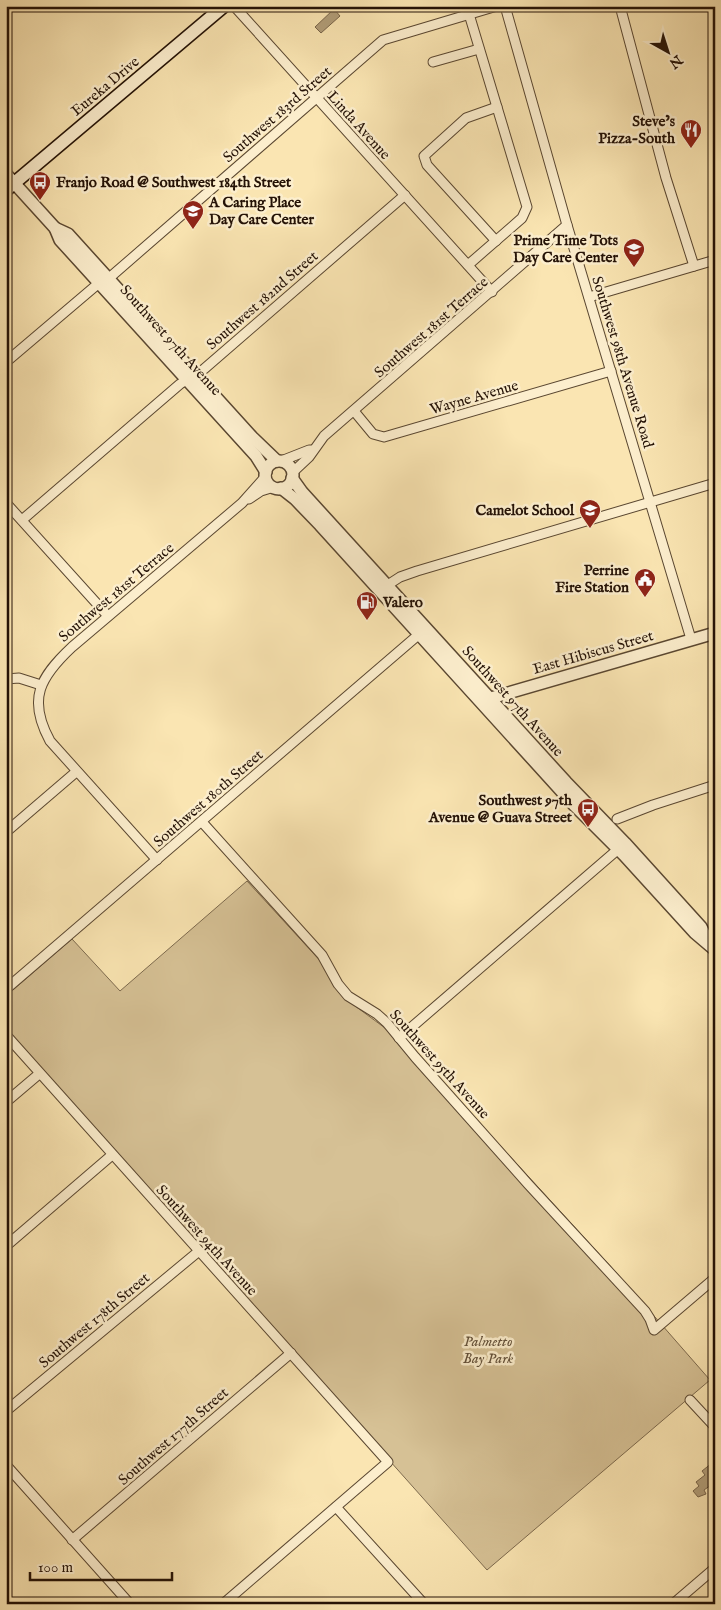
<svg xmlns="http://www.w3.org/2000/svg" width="721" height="1610" viewBox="0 0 721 1610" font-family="'IM FELL English',serif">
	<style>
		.green { fill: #d6c195; stroke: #7d6a4e }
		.water { fill: #b19d78; stroke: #79654a }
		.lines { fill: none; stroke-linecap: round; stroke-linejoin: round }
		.minor-casing { stroke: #5a4731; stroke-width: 11 }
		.tertiary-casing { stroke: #5a4731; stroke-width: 14 }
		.secondary-casing { stroke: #241206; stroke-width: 15 }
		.minor { stroke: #fceecd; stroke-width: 9 }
		.tertiary { stroke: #fceecd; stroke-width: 11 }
		.secondary { stroke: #fceecd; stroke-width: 12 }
		.labels { text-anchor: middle; stroke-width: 5; stroke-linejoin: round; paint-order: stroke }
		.street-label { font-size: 15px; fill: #241206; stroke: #fceecd }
		.poi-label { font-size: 15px; font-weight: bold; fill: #241206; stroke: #fceecd; text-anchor: end }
		.park-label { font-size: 15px; font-style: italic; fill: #624f38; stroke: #fceecd }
	</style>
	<rect width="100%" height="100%" fill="#fae5b2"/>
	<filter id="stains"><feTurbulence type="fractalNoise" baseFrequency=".004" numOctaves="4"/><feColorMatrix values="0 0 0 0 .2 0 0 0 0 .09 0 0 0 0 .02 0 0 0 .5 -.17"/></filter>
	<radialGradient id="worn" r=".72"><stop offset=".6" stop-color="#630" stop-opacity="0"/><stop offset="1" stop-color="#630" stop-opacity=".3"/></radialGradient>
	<polygon class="green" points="247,881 324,965 333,985 343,997 408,1045 613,1269 710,1380 487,1570 6,1030 6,996 72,939 120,991"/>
	<g class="water">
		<polygon points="334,9 340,16 321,33 315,27"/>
		<polygon points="712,1463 715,1466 715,1484 714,1483 704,1490 706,1494 698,1497 693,1491 699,1486 696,1482 705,1475 702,1471"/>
	</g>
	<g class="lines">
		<g class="minor-casing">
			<g id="minor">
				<polyline points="234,6 492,292"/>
				<polyline points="505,6 567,225 691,639"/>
				<polyline points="620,6 666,178 694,266"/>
				<polyline points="433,62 479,49"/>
				<polyline points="496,241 427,165 424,156 466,118 497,107"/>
				<polyline points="468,265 522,218 527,207 469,14"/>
				<polyline points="589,297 715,260"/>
				<polyline points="6,362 99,283 108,279 383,40 497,6"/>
				<polyline points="354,411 373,434 384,437 611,371"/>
				<polyline points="281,461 309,450 313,450"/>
				<polyline points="293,472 309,457 324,436 567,225"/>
				<polyline points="249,499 261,491 274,487"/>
				<polyline points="6,503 108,616"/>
				<polyline points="22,520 180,384 204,369 405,195"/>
				<polyline points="383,588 400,577 417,571 715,483"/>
				<polyline points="6,679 19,678 41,685"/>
				<polyline points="617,819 653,805 715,785"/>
				<polyline points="202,822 322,955 338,984 348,996 377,1014 387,1023 415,1057 528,1184 645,1311 650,1319 654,1330 715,1278"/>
				<polyline points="6,832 76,772"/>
				<path d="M157,860L50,741C27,699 40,677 72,647L242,503L266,476"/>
				<polyline points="6,989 424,630"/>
				<polyline points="6,1035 388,1462 223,1604"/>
				<polyline points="399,1038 623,845"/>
				<polyline points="6,1102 39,1074"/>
				<polyline points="6,1246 112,1155"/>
				<polyline points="690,1400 715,1427"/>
				<polyline points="6,1411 199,1251"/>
				<polyline points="6,1465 130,1604"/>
				<polyline points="336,1507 424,1604"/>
				<polyline points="72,1540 291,1353"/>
				<polyline points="673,1604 715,1568"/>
			</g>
		</g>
		<g class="tertiary-casing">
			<g id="tertiary">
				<polyline points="6,174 55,228 60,240 256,456 266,472"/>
				<polyline points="55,228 68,234 252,437 277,461"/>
				<circle cx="279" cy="475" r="14"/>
				<polyline points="292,478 302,492 566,782 625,843 701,927 709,943"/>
				<polyline points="281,488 295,499 320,525 574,805 624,855 695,933 715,950"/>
				<polyline points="484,700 715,633"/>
			</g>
		</g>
		<g class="secondary-casing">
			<polyline id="secondary" points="6,190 224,6"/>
		</g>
		<use href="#minor" class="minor"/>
		<use href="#tertiary" class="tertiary"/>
		<use href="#secondary" class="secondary"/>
	</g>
	<defs>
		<g id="restaurant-pin" transform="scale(1.125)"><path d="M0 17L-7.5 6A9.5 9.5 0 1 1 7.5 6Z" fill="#8f2418" stroke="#fceecd"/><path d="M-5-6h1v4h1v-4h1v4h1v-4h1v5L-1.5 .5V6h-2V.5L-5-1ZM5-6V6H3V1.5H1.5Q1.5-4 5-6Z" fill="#fff"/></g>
		<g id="bus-pin" transform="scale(1.125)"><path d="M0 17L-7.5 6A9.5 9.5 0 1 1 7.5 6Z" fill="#8f2418" stroke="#fceecd"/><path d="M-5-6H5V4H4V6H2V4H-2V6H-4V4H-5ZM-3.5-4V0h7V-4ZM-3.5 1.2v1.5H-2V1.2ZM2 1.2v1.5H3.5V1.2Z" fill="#fff"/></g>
		<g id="school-pin" transform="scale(1.125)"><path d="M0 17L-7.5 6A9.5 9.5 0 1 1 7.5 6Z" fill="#8f2418" stroke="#fceecd"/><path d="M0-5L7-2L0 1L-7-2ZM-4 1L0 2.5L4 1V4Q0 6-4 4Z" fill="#fff"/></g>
		<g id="civic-pin" transform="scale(1.125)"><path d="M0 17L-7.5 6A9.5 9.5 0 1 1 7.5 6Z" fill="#8f2418" stroke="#fceecd"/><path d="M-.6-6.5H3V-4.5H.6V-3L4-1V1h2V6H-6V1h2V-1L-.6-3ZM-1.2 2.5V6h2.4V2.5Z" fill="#fff"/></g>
		<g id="fuel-pin" transform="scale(1.125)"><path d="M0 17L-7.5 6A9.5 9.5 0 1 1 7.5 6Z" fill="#8f2418" stroke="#fceecd"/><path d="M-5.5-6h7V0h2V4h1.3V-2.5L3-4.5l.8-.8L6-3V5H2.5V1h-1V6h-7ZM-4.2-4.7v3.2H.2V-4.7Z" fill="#fff"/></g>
	</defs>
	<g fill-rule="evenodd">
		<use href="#restaurant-pin" x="691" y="130"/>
		<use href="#bus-pin" x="40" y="182"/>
		<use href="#school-pin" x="193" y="211"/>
		<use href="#school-pin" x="634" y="249"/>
		<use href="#school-pin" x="590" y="510"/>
		<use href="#civic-pin" x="645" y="579"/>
		<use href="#fuel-pin" x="367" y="602"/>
		<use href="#bus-pin" x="588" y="809"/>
	</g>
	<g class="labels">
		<g class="street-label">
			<text transform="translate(105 86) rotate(-40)" y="5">Eureka Drive</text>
			<text transform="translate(277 114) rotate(-41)" y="5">Southwest 183rd Street</text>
			<text transform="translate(359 125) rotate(48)" y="5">Linda Avenue</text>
			<text transform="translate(262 300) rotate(-41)" y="5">Southwest 182nd Street</text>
			<text transform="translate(431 327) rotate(-41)" y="5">Southwest 181st Terrace</text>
			<text transform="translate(171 340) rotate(48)" y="5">Southwest 97th Avenue</text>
			<text transform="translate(623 362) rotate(73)" y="5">Southwest 98th Avenue Road</text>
			<text transform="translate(474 397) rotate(-16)" y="5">Wayne Avenue</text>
			<text transform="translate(116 592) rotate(-40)" y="5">Southwest 181st Terrace</text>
			<text transform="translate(593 652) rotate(-16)" y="5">East Hibiscus Street</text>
			<text transform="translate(513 701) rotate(48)" y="5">Southwest 97th Avenue</text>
			<text transform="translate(208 798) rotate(-41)" y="5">Southwest 180th Street</text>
			<text transform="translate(440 1064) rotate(48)" y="5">Southwest 95th Avenue</text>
			<text transform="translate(207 1240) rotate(48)" y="5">Southwest 94th Avenue</text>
			<text transform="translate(94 1320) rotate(-40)" y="5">Southwest 178th Street</text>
			<text transform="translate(173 1436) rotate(-41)" y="5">Southwest 177th Street</text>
		</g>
		<g class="poi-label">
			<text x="675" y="126">Steve’s<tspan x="675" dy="17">Pizza-South</tspan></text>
			<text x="56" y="187" text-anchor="start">Franjo Road @ Southwest 184th Street</text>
			<text x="209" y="207" text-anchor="start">A Caring Place<tspan x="209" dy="17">Day Care Center</tspan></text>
			<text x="618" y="245">Prime Time Tots<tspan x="618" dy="17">Day Care Center</tspan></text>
			<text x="574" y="515">Camelot School</text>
			<text x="629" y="575">Perrine<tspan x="629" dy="17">Fire Station</tspan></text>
			<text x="383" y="607" text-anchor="start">Valero</text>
			<text x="572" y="805">Southwest 97th<tspan x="572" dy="17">Avenue @ Guava Street</tspan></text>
		</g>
		<g class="park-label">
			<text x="488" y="1346">Palmetto<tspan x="488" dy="17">Bay Park</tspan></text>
		</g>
	</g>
	<rect width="721" height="1610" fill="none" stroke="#fae5b2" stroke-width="25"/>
	<rect x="8" y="8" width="706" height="1595" fill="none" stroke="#241206" stroke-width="2.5"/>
	<rect x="12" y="12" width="696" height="1585" fill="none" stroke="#241206"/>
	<g transform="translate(668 52) rotate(141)" stroke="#fceecd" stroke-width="4" paint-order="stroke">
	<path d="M0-4L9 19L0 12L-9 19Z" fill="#241206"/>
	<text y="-8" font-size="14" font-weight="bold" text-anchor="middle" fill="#241206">N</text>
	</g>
	<path d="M30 1572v8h142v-8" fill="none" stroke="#241206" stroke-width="2.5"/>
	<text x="38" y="1572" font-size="15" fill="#241206" stroke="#fceecd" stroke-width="4" paint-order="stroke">100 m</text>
	<rect width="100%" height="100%" filter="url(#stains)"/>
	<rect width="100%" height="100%" fill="url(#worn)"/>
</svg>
